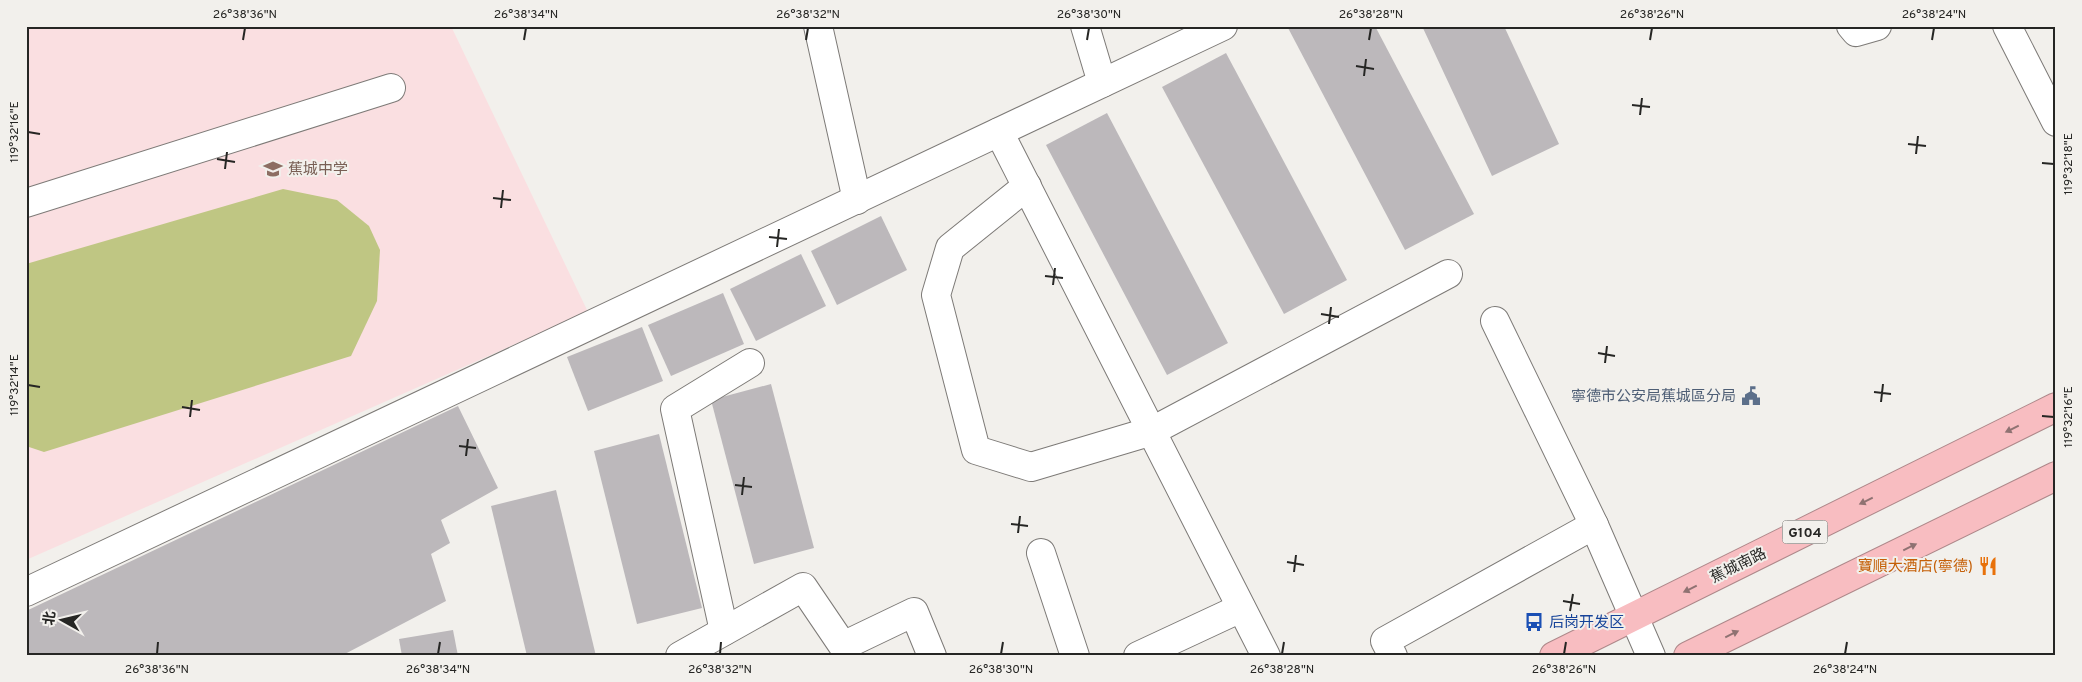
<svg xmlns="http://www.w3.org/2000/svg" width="2082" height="682" viewBox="0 0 2082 682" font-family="Overpass,'Noto Sans SC',sans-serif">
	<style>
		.education { fill: #fadfe1 }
		.green { fill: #bfc683 }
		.building { fill: #bcb8bb }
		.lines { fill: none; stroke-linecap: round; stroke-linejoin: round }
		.minor-casing { stroke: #7d7a77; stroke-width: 30 }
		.highway-casing { stroke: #ae888a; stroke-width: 30 }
		.minor { stroke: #fff; stroke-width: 28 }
		.highway { stroke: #f8bdc1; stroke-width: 28 }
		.oneway { fill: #8f7272 }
		.ticks { fill: none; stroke: #262624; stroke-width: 2 }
		.labels { text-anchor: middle; stroke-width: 4; stroke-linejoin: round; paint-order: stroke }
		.shield { fill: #f2f0ec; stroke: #636360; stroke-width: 1 }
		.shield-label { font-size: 14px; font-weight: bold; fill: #262624 }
		.education-label { font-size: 15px; fill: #785e54; stroke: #f2f0ec; text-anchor: start }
		.service-label { font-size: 15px; fill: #4e5e75; stroke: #f2f0ec; text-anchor: end }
		.street-label { font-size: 15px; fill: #262624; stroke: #f2f0ec }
		.food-label { font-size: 15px; fill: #c56008; stroke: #f2f0ec; text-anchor: end }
		.transit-label { font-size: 15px; fill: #164399; stroke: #f2f0ec; text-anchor: start }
		.neatline { fill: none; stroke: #262624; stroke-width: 2 }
		.ticks-label { font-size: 12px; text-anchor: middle; fill: #262624 }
	</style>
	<rect width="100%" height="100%" fill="#f2f0ec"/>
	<polygon class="education" points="26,26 451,26 588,312 26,560"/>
	<polygon class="green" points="283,189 337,200 369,226 380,250 377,301 351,356 44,452 26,446 26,264"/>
	<g class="building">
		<polygon points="1287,26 1375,26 1474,214 1405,250"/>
		<polygon points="1422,26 1504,26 1559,144 1492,176"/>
		<polygon points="1226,53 1347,280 1284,314 1162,87"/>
		<polygon points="1107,113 1228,343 1167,375 1046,145"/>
		<polygon points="881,216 907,270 837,305 811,251"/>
		<polygon points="801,254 826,306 756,341 730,289"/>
		<polygon points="723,293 744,344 671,376 648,325"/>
		<polygon points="642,327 663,381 588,411 567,357"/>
		<polygon points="771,384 814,548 754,564 711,400"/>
		<polygon points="458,406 498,488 441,520 450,543 431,554 446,601 341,656 26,656 26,611"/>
		<polygon points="659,434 702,608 637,624 594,451"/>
		<polygon points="556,490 596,656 527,656 491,506"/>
		<polygon points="453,630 458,656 402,656 399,639"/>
	</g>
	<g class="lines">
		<g class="minor-casing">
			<g id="minor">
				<polyline points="818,26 857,200"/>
				<polyline points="1085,26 1102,83"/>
				<polyline points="1851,26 1856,32 1877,26"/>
				<polyline points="2007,26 2056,122"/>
				<polyline points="999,132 1266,656"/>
				<polyline points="1027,186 950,248 936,295 976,450 1031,467 1152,431 1448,274"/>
				<polyline points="26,203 391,88"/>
				<polyline points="1495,321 1594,525 1651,656"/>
				<polyline points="1041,553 1075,656"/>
				<polyline points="26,592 1223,26"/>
				<polyline points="724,631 675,409 750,363"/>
				<polyline points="680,656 803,587 843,646 914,612 932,656"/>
				<polyline points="1138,656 1241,608"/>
				<polyline points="1393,656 1385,641 1594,525"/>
			</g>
		</g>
		<g class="highway-casing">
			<g id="highway">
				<polyline points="1554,656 2056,407"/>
				<polyline points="1688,656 2056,476"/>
			</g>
		</g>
		<use href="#minor" class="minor"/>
		<use href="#highway" class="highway"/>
	</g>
	<defs><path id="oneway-solid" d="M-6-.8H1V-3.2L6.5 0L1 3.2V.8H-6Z" transform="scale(1.25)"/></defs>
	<g class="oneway">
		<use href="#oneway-solid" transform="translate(2012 429) rotate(154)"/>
		<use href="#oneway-solid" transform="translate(1866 501) rotate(154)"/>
		<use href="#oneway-solid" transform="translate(1910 547) rotate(-26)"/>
		<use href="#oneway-solid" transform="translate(1690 589) rotate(154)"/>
		<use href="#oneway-solid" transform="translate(1732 634) rotate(-26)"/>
	</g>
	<path class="ticks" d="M243,40L245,28M524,40L526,28M806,40L808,28M1087,40L1089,28M1369,40L1371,28M1650,40L1652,28M1932,40L1934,28M1356,66L1374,69M1364,76L1366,59M1632,105L1650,107M1640,115L1642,98M28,132L40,134M1908,144L1926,146M1916,154L1918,136M217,159L235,162M2042,163L2054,164M225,169L227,152M493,198L511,200M501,208L503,190M769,237L787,239M777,247L779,229M1045,276L1063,278M1053,285L1055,268M1321,314L1339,317M1329,324L1331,307M1598,353L1615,356M1605,363L1607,346M28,385L40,387M1874,392L1891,394M1881,402L1883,384M182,407L200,410M2042,416L2054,417M190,417L192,400M459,446L476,448M466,456L468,439M735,485L752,487M742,495L744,477M1011,524L1028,526M1018,533L1020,516M1287,562L1304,565M1294,572L1296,555M1563,601L1580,604M1570,611L1573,594M157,654L158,642M438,654L440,642M720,654L721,642M1001,654L1003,642M1282,654L1284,642M1564,654L1566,642M1845,654L1847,642"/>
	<defs>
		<g id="school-bare" transform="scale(1.5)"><path d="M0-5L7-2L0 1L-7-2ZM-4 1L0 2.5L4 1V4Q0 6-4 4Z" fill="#8d6e63" stroke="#f2f0ec" stroke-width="2.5" paint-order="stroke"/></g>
		<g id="civic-bare" transform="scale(1.5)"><path d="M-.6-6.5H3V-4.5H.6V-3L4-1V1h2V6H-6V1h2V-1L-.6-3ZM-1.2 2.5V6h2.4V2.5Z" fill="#5c6f8a" stroke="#f2f0ec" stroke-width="2.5" paint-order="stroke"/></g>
		<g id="restaurant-bare" transform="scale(1.5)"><path d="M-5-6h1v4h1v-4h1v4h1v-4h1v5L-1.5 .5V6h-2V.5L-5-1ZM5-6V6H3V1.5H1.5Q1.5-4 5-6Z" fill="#e8710a" stroke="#f2f0ec" stroke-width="2.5" paint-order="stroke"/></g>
		<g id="bus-bare" transform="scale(1.5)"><path d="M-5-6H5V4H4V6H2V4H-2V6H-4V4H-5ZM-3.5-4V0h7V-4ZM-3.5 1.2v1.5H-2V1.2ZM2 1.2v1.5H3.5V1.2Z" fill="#1a4fb4" stroke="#f2f0ec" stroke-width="2.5" paint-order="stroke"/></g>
	</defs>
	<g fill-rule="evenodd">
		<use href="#school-bare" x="273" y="169"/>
		<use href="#civic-bare" x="1751" y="396"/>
		<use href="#restaurant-bare" x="1988" y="566"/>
		<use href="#bus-bare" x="1534" y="622"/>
	</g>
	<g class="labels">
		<rect class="shield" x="1782.5" y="520.5" width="45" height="23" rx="4"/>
		<g class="shield-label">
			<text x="1805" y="537">G104</text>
		</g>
		<g class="education-label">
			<text x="288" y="174">蕉城中学</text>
		</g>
		<g class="service-label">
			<text x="1736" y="401">寧德市公安局蕉城區分局</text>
		</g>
		<g class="street-label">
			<text transform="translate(1738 565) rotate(-26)" y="5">蕉城南路</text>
		</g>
		<g class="food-label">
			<text x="1973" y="571">寶順大酒店(寧德)</text>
		</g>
		<g class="transit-label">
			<text x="1549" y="627">后岗开发区</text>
		</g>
	</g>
	<rect width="2082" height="682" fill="none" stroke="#f2f0ec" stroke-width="55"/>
	<g transform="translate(62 620) rotate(278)" stroke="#f2f0ec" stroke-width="4" paint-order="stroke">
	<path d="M0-4L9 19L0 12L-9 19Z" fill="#262624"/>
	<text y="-8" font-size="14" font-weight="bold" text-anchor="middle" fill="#262624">北</text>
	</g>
	<rect x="28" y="28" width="2026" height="626" class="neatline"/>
	<g class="ticks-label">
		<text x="245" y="18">26°38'36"N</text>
		<text x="526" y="18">26°38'34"N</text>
		<text x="808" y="18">26°38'32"N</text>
		<text x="1089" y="18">26°38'30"N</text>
		<text x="1371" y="18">26°38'28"N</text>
		<text x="1652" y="18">26°38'26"N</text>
		<text x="1934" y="18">26°38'24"N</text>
		<text transform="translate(14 132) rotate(-90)" y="4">119°32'16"E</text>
		<text transform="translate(2068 164) rotate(-90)" y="4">119°32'18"E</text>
		<text transform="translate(14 385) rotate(-90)" y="4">119°32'14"E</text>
		<text transform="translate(2068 417) rotate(-90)" y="4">119°32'16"E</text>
		<text x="157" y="673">26°38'36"N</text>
		<text x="438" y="673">26°38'34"N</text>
		<text x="720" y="673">26°38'32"N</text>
		<text x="1001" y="673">26°38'30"N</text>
		<text x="1282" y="673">26°38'28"N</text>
		<text x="1564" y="673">26°38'26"N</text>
		<text x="1845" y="673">26°38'24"N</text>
	</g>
</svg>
